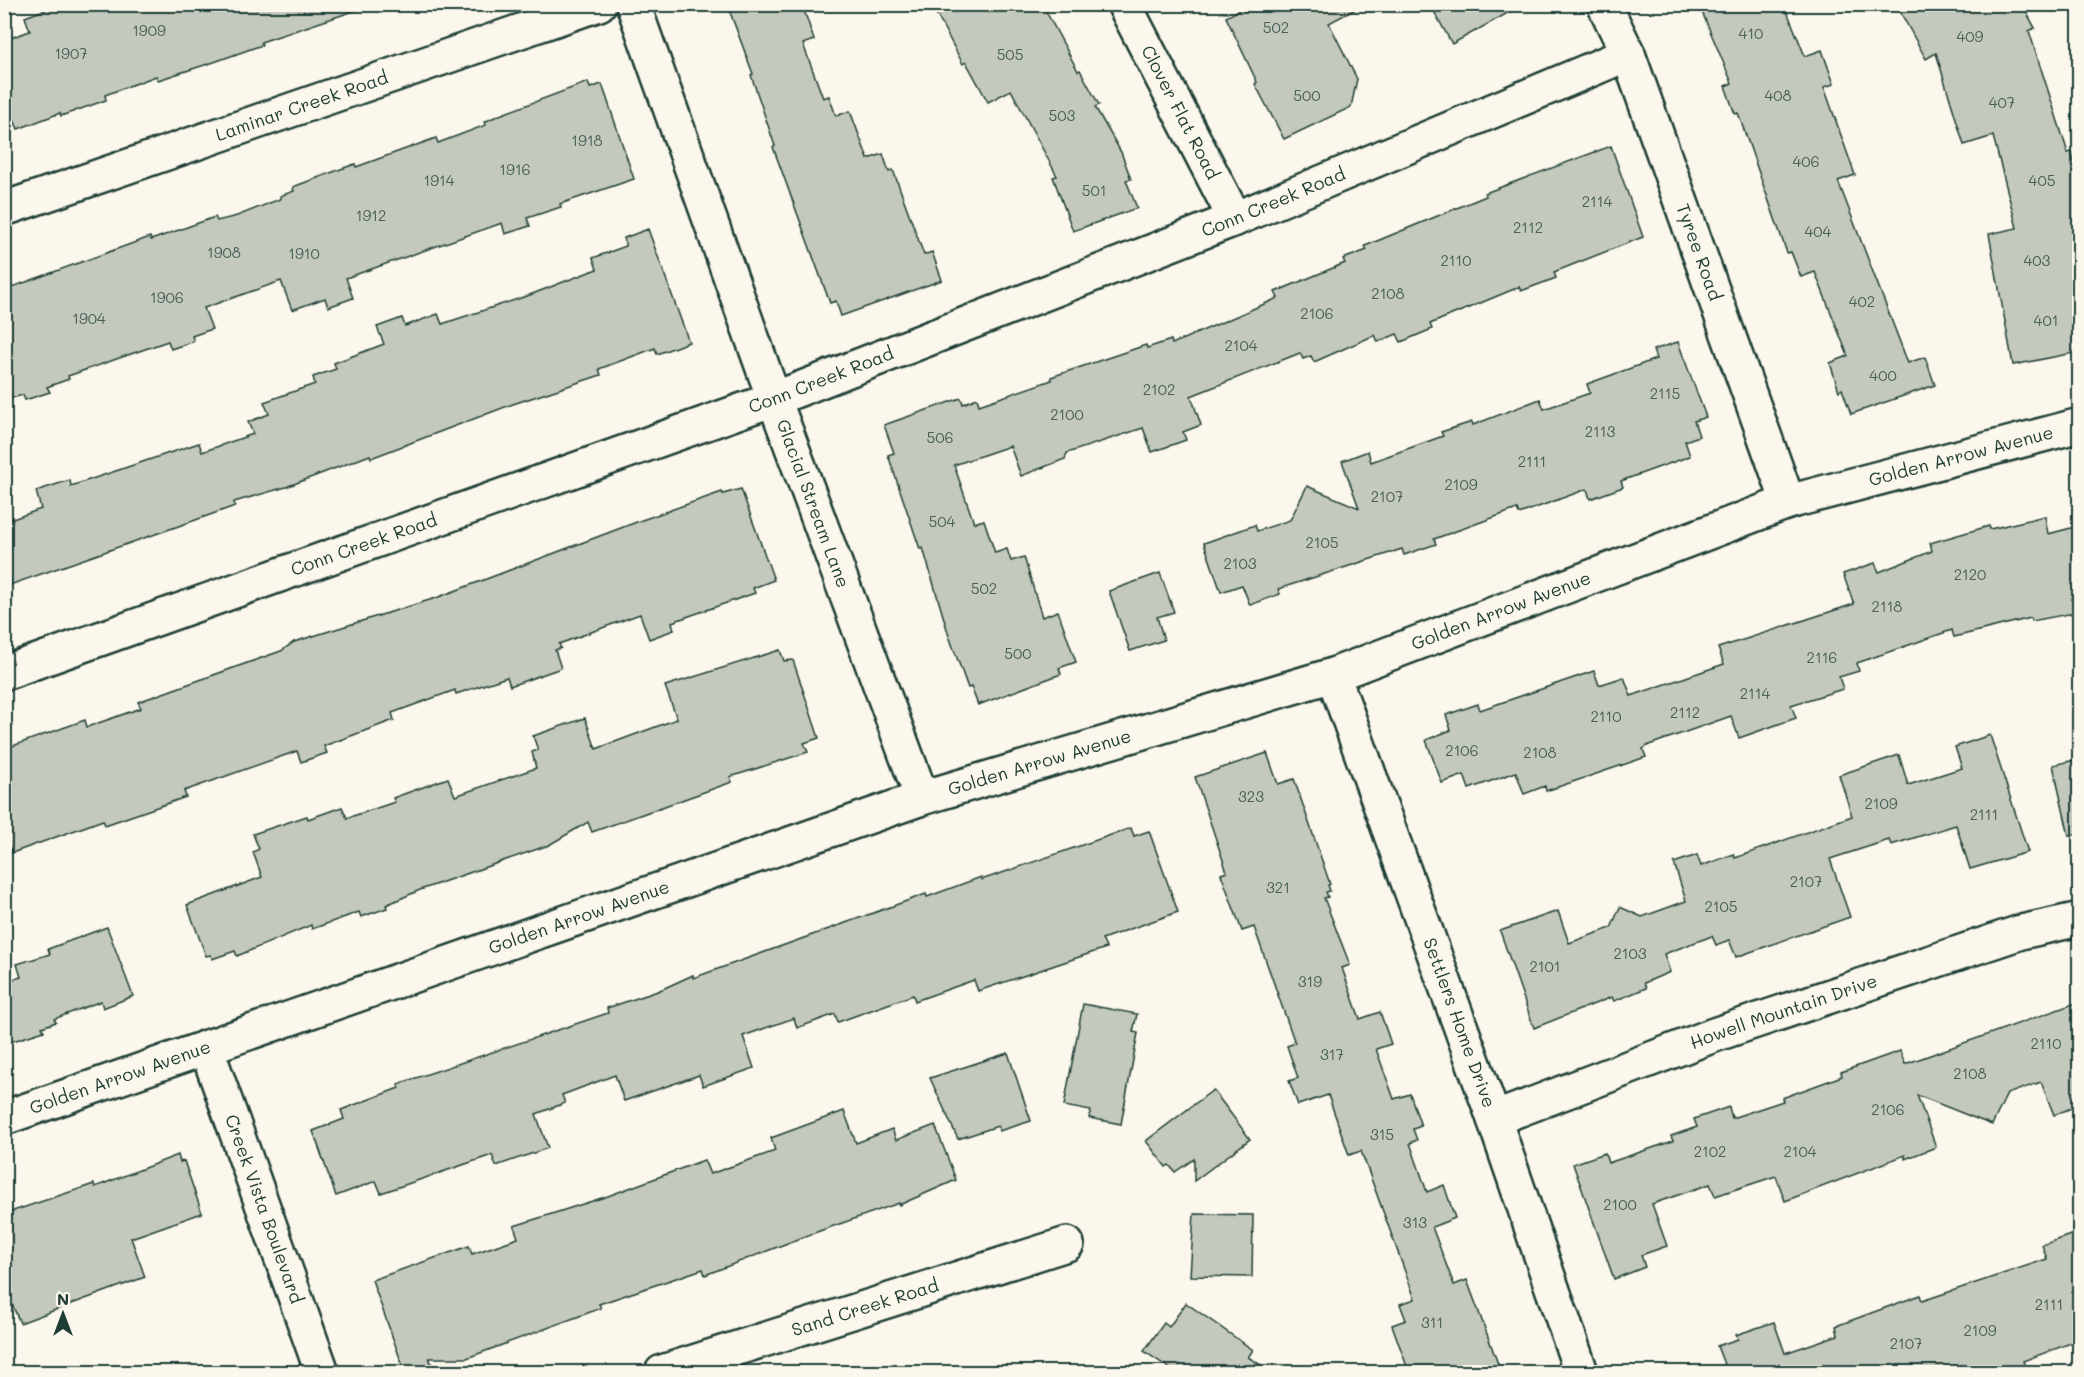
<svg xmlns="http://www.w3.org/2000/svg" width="2084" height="1377" viewBox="0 0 2084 1377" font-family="Mali,sans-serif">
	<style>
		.building { fill: #c4c9be; stroke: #1f3d34; stroke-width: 1.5 }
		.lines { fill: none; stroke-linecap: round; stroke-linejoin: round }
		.street-casing { stroke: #1f3d34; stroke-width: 38 }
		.street { stroke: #fbf7ec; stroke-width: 33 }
		.labels { text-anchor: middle; stroke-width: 6; stroke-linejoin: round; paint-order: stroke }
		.number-label { font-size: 15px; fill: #486056 }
		.street-label { font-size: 18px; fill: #1f3d34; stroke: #fbf7ec }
	</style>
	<rect width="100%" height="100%" fill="#fbf7ec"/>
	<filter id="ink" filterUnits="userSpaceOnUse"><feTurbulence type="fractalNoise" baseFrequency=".0167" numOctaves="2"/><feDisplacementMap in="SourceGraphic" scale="12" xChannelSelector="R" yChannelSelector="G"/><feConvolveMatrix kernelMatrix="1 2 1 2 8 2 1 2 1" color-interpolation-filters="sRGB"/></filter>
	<g filter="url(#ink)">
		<g class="building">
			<polygon points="61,4 356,4 357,10 261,42 262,45 214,62 158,80 156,76 105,95 106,100 61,116 60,113 18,129 15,122 4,126 4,40 30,31 25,17"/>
			<polygon points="727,4 802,4 814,40 803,44 823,98 829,96 836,116 850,111 868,159 883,154 889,172 893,170 924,255 932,252 942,280 841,316 836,301 830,303 773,147 775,146 751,75 753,74"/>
			<polygon points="931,4 1042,4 1078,71 1080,70 1099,105 1095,107 1121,152 1131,179 1126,180 1137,208 1073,231 1053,177 1057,176 1011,90 988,102 966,62 963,64"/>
			<polygon points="1250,4 1365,4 1329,23 1357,79 1351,107 1284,139 1255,84 1257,82 1226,17"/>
			<polygon points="1430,4 1524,4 1452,44"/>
			<polygon points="1720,4 1784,4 1805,56 1822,50 1834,84 1824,87 1855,175 1838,181 1908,363 1925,357 1935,385 1851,414 1842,389 1839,391 1830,363 1848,356 1815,272 1801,277 1791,252 1787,253 1738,113 1735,114 1725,86 1732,83 1702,12"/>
			<polygon points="1896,4 2022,4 2035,28 2029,31 2068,153 2072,152 2074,164 2079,163 2079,352 2013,365 1989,234 2017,228 1993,136 1964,145 1936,53 1926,59"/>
			<polygon points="588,82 590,88 602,84 634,179 560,204 561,207 527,218 530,226 505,234 502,223 346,278 353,298 328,307 325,298 292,310 281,281 204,308 212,329 192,336 194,341 171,349 168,341 68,376 69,379 47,387 50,392 25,400 23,395 4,400 4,290 150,237 151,240 215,217 217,221 237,216 280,199 280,196 294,191 293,187 341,169 355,164 356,167 436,138 438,143 486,125 484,122 497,116"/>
			<polygon points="1611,146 1643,237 1554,272 1556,278 1521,291 1519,287 1430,324 1432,329 1401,342 1397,334 1378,342 1375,335 1314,362 1311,356 1303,359 1300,353 1191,396 1201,425 1183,432 1186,440 1152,452 1143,428 1067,453 1065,459 1021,476 1010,446 954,465 974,523 984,520 995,553 1007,549 1011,561 1024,557 1042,617 1058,611 1076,662 1059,668 1061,674 978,705 971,687 968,688 949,636 923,548 920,549 888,455 894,453 884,425 961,398 963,404 977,398 979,405 1052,380 1051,377 1146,345 1147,348 1171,340 1172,344 1278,298 1275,292 1345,263 1343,259 1367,250 1365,246 1486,196 1485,193"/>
			<polygon points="648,229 689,342 657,354 655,348 599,369 601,375 513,404 371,458 370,455 286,487 234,502 235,506 190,522 4,587 4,522 41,509 36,491 70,480 71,486 199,443 202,452 253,434 248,422 269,414 264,402 315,384 313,377 336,369 334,363 384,344 377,327 402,318 405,326 438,314 442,324 527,296 597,269 593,258 626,246 624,238"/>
			<polygon points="1678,342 1706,417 1694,421 1699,436 1685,441 1690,456 1621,481 1623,487 1590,499 1587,489 1519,514 1517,509 1434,539 1436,544 1404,555 1402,549 1278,589 1280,594 1250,605 1242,585 1221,592 1204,543 1255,525 1257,531 1290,520 1307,486 1359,508 1342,461 1368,451 1371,462 1443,436 1441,432 1472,422 1473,425 1540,399 1544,409 1590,393 1587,384 1656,359 1653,350"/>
			<polygon points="741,489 774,580 753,588 755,593 672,622 674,630 649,639 640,614 559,644 561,648 555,650 561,668 510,686 507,677 456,694 455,690 392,713 394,720 324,746 327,753 301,762 297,751 184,791 186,797 105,825 103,820 12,853 4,833 4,749 85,720 87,727 141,708 138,702 281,651 294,642 436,598 642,520 722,492 723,494"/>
			<polygon points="2045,516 2048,534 2075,527 2079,548 2079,612 2032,621 2031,618 1954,637 1952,630 1857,663 1859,671 1839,677 1843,689 1791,705 1796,718 1739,738 1731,716 1649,745 1643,749 1646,757 1546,791 1545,786 1524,794 1516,772 1469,789 1464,775 1442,783 1426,740 1451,730 1446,715 1478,704 1480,710 1594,671 1599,685 1624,677 1631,696 1724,664 1718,648 1854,604 1843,574 1875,563 1879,572 1932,551 1930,543 1989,526 1990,529"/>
			<polygon points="1160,573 1174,612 1157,617 1164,640 1130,651 1109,591"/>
			<polygon points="780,650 784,661 793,660 819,738 804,743 808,752 730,777 732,782 592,832 588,822 549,845 420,890 386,905 387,908 361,917 359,912 312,929 311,925 237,956 235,951 212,959 211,955 206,956 187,905 262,877 253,852 259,849 253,834 307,816 308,819 342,807 347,818 395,802 393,798 448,778 455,796 536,768 532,752 538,750 533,736 585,718 596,749 677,719 665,686"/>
			<polygon points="1990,735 2028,852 1970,869 1956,825 1891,845 1889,840 1830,859 1850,917 1736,957 1729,940 1716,945 1712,936 1664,954 1670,972 1644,983 1646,988 1614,1001 1612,997 1534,1028 1500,931 1558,911 1569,943 1611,928 1620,907 1642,917 1686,901 1674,863 1697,855 1701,866 1734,854 1735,858 1852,816 1839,775 1899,755 1908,785 1962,768 1955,747"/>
			<polygon points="1267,753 1278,784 1294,779 1330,884 1328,885 1330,891 1326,892 1328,897 1324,898 1350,965 1342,968 1360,1019 1380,1012 1391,1044 1376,1049 1394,1099 1410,1094 1421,1126 1413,1129 1417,1140 1410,1143 1427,1192 1444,1185 1455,1218 1432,1227 1454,1285 1467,1280 1501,1372 1409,1372 1392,1325 1406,1320 1400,1304 1415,1299 1361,1151 1349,1155 1328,1095 1298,1105 1289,1081 1298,1078 1287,1046 1295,1043 1254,927 1242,931 1221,874 1227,872 1195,777"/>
			<polygon points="2079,759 2079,834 2069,836 2053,765"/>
			<polygon points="1131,828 1134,836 1149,831 1178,912 1102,939 1106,948 978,991 974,980 915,1001 913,995 838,1022 835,1014 797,1028 794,1018 743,1036 754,1068 703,1086 699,1075 624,1101 615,1075 562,1095 565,1103 536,1114 548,1148 496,1166 492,1155 381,1193 376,1181 336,1196 313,1131 344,1119 341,1110 399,1088 398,1084 608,1013 607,1008 658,991 693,975 693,978 926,894 927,897 981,877 981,880 999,874"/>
			<polygon points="107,927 133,996 103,1008 101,1001 54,1019 56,1022 42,1027 44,1031 4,1044 4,982 21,977 17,964 50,954 48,949"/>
			<polygon points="2079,1002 2079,1105 2054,1115 2041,1082 2007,1094 1992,1125 1917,1095 1936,1147 1905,1159 1905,1155 1785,1201 1776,1176 1715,1196 1710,1184 1652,1204 1667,1246 1641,1255 1645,1267 1614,1279 1573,1164 1605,1153 1608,1163 1673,1141 1671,1136 1697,1127 1694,1119 1729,1107 1732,1118 1783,1101 1782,1098 1842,1076 1841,1072 1900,1051 1905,1064"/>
			<polygon points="1083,1004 1137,1014 1133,1032 1138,1033 1121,1124 1089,1118 1091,1111 1064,1106"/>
			<polygon points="1008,1053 1031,1121 999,1131 998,1126 958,1139 930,1078"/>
			<polygon points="1213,1090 1250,1139 1194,1181 1194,1159 1175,1172 1169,1165 1166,1167 1146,1141"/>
			<polygon points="844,1111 856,1143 892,1129 896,1140 935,1125 956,1180 899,1205 899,1203 811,1234 705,1275 703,1269 599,1304 601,1308 467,1358 429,1358 435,1372 405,1372 372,1280 469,1246 472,1254 518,1238 514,1226 608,1196 704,1160 710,1174 775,1151 771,1138"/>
			<polygon points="178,1155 180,1162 184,1161 202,1213 131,1238 145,1277 20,1323 4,1285 4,1214 94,1184 95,1187"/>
			<polygon points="1194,1214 1253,1215 1252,1277 1190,1276"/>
			<polygon points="2079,1232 2079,1340 2023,1361 2027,1372 1727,1372 1717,1346 1738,1339 1736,1335 1774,1322 1785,1353 1838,1335 1836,1326 1920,1295 1922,1301 2047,1259 2042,1245"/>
			<polygon points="1186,1303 1253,1350 1248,1357 1272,1372 1175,1372 1144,1351 1164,1323 1169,1327"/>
		</g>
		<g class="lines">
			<g class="street-casing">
				<g id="street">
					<path id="s1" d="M633,4L774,399L922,798"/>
					<path id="s2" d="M1124,4L1235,219"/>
					<path id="s3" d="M1604,4L1628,54L1788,502"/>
					<path id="s4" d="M4,209L599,4"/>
					<path id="s5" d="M4,673L774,399L1235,219L1628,54"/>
					<path id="s6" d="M1333,675L1494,1119L1581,1372"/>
					<path id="s7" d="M206,1047L322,1372"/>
					<path id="s8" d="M4,1118L922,798L1333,675L1788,502L2080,425"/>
					<path id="s9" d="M1494,1119L1714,1035L2021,932L2080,919"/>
					<path id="s10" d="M662,1372L1067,1244"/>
				</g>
			</g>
			<use href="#street" class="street"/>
		</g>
	</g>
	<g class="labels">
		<g class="number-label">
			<text x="1276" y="33">502</text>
			<text x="149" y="36">1909</text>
			<text x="1751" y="39">410</text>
			<text x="1970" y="42">409</text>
			<text x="71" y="59">1907</text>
			<text x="1010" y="60">505</text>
			<text x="1307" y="101">500</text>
			<text x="1778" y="101">408</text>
			<text x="2002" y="108">407</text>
			<text x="1062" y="121">503</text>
			<text x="587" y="146">1918</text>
			<text x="1806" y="167">406</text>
			<text x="515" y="175">1916</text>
			<text x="439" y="186">1914</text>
			<text x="2042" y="186">405</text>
			<text x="1094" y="196">501</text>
			<text x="1597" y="207">2114</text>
			<text x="371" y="221">1912</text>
			<text x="1528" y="233">2112</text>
			<text x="1818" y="237">404</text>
			<text x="224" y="258">1908</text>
			<text x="304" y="259">1910</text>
			<text x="1456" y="266">2110</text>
			<text x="2037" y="266">403</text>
			<text x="1388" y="299">2108</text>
			<text x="167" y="303">1906</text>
			<text x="1862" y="307">402</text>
			<text x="1317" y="319">2106</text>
			<text x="89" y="324">1904</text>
			<text x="2046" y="326">401</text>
			<text x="1241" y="351">2104</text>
			<text x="1883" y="381">400</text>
			<text x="1159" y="395">2102</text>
			<text x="1665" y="399">2115</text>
			<text x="1067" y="420">2100</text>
			<text x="1600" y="437">2113</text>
			<text x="940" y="443">506</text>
			<text x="1532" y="467">2111</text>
			<text x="1461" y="490">2109</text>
			<text x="1387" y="502">2107</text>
			<text x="942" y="527">504</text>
			<text x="1322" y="548">2105</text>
			<text x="1240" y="569">2103</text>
			<text x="1970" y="580">2120</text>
			<text x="984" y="594">502</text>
			<text x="1887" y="612">2118</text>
			<text x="1018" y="659">500</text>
			<text x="1822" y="663">2116</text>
			<text x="1755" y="699">2114</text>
			<text x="1685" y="718">2112</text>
			<text x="1606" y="722">2110</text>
			<text x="1462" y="756">2106</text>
			<text x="1540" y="758">2108</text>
			<text x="1251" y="802">323</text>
			<text x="1881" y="809">2109</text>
			<text x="1984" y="820">2111</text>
			<text x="1806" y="887">2107</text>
			<text x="1278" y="893">321</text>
			<text x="1721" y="912">2105</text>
			<text x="1630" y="959">2103</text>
			<text x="1545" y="972">2101</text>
			<text x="1310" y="987">319</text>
			<text x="2046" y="1049">2110</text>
			<text x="1332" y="1060">317</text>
			<text x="1970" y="1079">2108</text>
			<text x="1888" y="1115">2106</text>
			<text x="1382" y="1140">315</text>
			<text x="1710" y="1157">2102</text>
			<text x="1800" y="1157">2104</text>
			<text x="1620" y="1210">2100</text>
			<text x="1415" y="1228">313</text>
			<text x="2049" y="1310">2111</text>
			<text x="1432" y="1328">311</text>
			<text x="1980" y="1336">2109</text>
			<text x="1906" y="1349">2107</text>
		</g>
		<g class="street-label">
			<text dy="6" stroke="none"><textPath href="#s4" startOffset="315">Laminar Creek Road</textPath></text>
			<text dy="6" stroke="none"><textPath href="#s2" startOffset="122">Clover Flat Road</textPath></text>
			<text dy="6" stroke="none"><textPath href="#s5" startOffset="1354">Conn Creek Road</textPath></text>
			<text dy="6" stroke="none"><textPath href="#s3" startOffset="266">Tyree Road</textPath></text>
			<text dy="6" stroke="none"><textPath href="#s5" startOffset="868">Conn Creek Road</textPath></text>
			<text dy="6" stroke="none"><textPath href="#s8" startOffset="2067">Golden Arrow Avenue</textPath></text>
			<text dy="6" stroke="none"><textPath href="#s1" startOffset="531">Glacial Stream Lane</textPath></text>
			<text dy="6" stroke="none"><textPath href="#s5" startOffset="382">Conn Creek Road</textPath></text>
			<text dy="6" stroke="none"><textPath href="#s8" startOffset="1581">Golden Arrow Avenue</textPath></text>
			<text dy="6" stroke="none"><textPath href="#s8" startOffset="1095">Golden Arrow Avenue</textPath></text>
			<text dy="6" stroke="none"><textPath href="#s8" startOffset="609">Golden Arrow Avenue</textPath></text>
			<text dy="6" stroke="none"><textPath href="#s9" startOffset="309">Howell Mountain Drive</textPath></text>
			<text dy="6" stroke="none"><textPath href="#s6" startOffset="370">Settlers Home Drive</textPath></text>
			<text dy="6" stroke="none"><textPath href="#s8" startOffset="123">Golden Arrow Avenue</textPath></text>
			<text dy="6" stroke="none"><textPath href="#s7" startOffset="172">Creek Vista Boulevard</textPath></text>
			<text dy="6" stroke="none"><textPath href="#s10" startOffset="213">Sand Creek Road</textPath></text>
		</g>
	</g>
	<rect width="2084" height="1377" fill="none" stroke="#fbf7ec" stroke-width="24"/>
	<rect x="12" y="12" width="2060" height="1353" fill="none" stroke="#1f3d34" stroke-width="2" filter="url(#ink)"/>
	<g transform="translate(63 1314)" stroke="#fbf7ec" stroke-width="4.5" paint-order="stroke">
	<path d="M0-4.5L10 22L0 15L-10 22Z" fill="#1f3d34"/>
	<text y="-9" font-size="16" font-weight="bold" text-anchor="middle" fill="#1f3d34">N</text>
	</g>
</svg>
